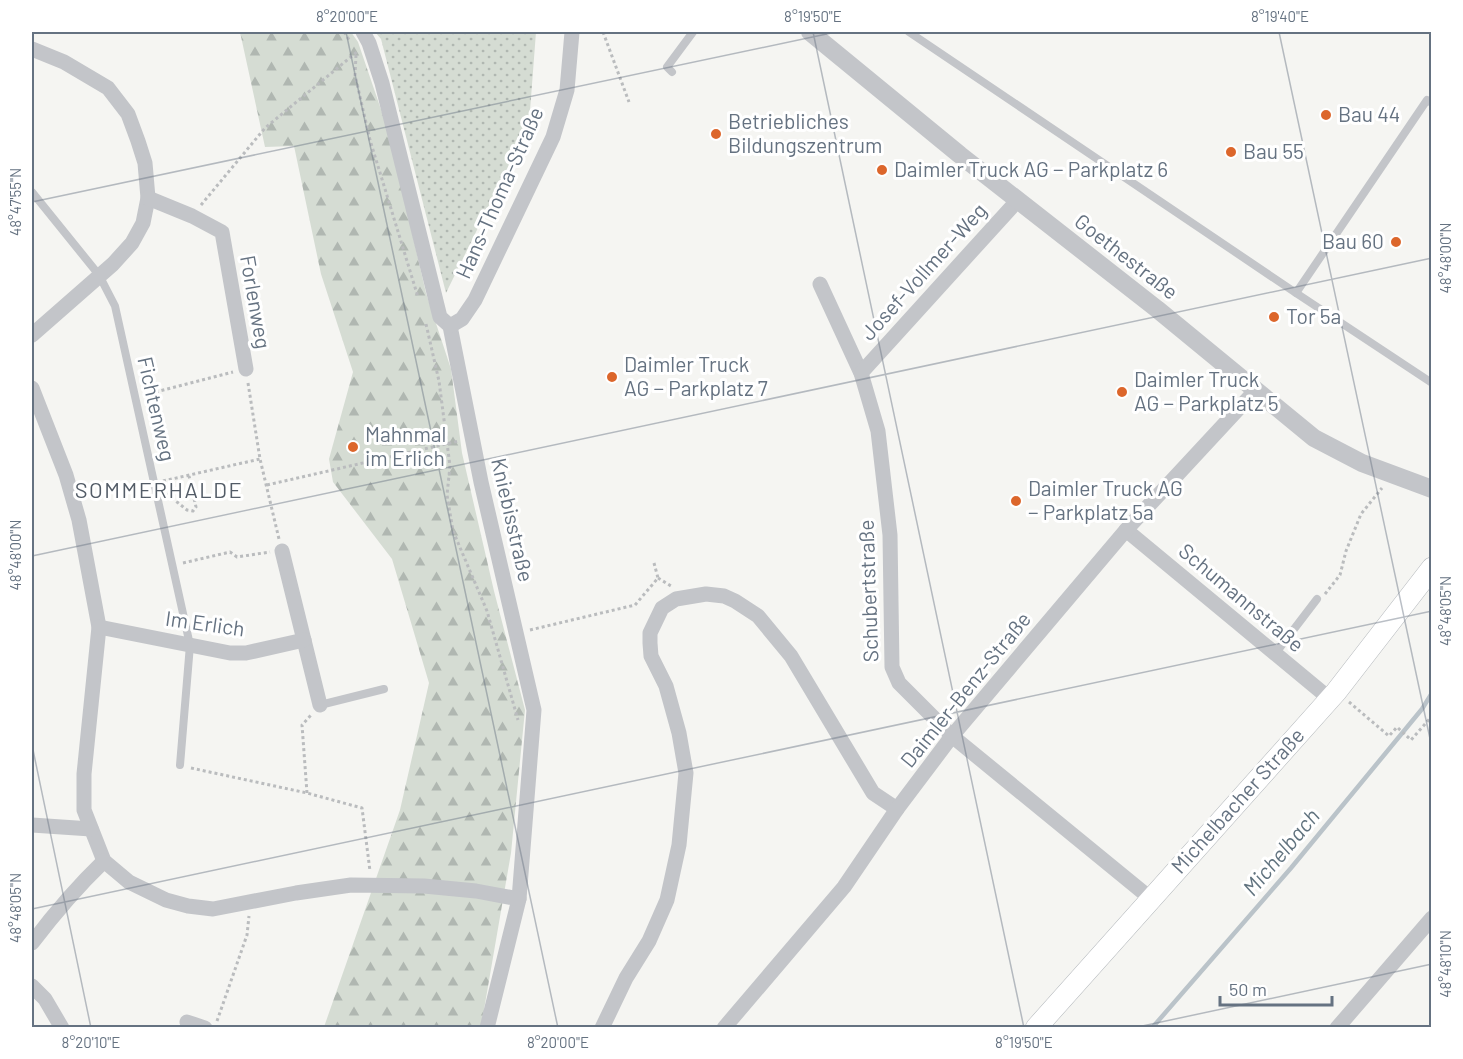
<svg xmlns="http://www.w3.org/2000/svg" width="1463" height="1059" viewBox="0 0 1463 1059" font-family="Barlow,sans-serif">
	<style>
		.grass { fill: url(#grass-dots) }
		.forest { fill: url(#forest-firs) }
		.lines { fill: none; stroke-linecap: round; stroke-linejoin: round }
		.stream { stroke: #bac3c9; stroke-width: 4.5 }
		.secondary-casing { stroke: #b3b7bb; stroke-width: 22 }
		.path { stroke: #babcbe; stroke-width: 3; stroke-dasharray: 3 3; stroke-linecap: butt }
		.service { stroke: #c3c5c9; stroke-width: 8 }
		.minor { stroke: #c3c5c9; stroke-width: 15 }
		.tertiary { stroke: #c3c5c9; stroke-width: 18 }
		.secondary { stroke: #fff; stroke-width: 21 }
		.ticks { fill: none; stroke: #657281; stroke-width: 1.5; stroke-opacity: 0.45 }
		.poi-dot { fill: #dc662b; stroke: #fff; stroke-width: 2 }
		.labels { text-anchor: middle; stroke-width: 6; stroke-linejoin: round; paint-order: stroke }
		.poi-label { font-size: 21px; fill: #657281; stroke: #fff; text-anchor: start }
		.street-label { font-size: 21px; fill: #657281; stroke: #fff }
		.neighbourhood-label { font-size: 22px; letter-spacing: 1.5px; fill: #535c67; stroke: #fff }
		.water-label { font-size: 22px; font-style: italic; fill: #61737f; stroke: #fff }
		.neatline { fill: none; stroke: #657281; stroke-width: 2 }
		.ticks-label { font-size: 15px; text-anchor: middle; fill: #657281 }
	</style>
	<defs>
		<pattern id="grass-dots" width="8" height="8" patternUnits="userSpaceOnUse" patternTransform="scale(1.5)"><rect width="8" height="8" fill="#d5dcd3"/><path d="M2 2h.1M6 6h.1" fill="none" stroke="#b0b7b1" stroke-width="1.8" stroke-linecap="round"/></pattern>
		<pattern id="forest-firs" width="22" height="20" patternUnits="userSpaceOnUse" patternTransform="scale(1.5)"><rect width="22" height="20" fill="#d5dcd3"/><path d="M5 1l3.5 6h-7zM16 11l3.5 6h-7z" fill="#b0b7b1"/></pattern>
	</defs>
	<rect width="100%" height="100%" fill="#f5f5f2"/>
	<polygon class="grass" points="375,32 536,32 529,124 446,293 381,39"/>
	<polygon class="forest" points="240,32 351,32 358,42 389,133 426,293 451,369 462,453 494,591 525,710 511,853 481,1027 324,1027 400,810 429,683 392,559 333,482 329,459 353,372 321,274 294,146 265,147"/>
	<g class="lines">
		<polyline class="stream" points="1152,1028 1291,868 1422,709 1432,693"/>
		<g class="secondary-casing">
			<polyline id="secondary" points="1036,1028 1336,692 1432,568"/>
		</g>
		<g class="path">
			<polyline points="344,32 350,41"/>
			<polyline points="603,32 629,102"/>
			<polyline points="356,55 355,75 370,140 418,297"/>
			<polyline points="201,205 265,128 358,51"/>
			<polyline points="426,324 439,381 450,466 447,495 453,531 487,611 518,720"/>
			<polyline points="248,383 260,459 279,539"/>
			<polyline points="144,395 233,372"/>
			<polyline points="163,481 260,459"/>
			<polyline points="267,485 459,441"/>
			<polyline points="167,494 187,510 193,511 196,507 189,476"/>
			<polyline points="183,563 230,552 237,557 270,552"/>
			<polyline points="658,578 671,586"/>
			<polyline points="1325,594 1340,575 1346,551 1361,514 1382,488"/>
			<polyline points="530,630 635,605 658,578 654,563"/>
			<polyline points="1349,702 1389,736 1397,727 1411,740 1432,716"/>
			<polyline points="191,768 307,793 362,808 370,871"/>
			<polyline points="307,793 302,725 311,715"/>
			<polyline points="217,1021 247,935 249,916"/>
		</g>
		<g class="service">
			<polyline points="909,32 1296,293 1427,100 1432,103"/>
			<polyline points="672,72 667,67 693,32"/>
			<polyline points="32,192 99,275 115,306 190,645 180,765"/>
			<polyline points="1296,293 1432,383"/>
			<polyline points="1275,654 1317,599"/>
			<polyline points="320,705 384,689"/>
		</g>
		<g class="minor">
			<polyline points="363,32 369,43 382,83 440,317 450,326 481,482 534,710 519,899 487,1028"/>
			<polyline points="32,49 64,62 108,88 128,114 138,141 145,163 148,198 143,223 132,243 113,264 32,335"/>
			<polyline points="148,198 192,216 222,232 246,369"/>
			<polyline points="820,284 861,373 878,431 890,535 892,667 899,683 952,736 1150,898"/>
			<polyline points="450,326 462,319 475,300 553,137 567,90 572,32"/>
			<polyline points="861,373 1018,200"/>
			<polyline points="32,388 66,475 79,520 99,627 84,774 84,810 104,861 129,882 166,900 188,906 213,909 296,893 351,885 424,886 476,891 519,899"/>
			<polyline points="1126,530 1330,699"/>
			<polyline points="282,551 320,705"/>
			<polyline points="99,627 230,653 246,653 304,640"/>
			<polyline points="32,825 91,829"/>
			<path d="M32,943C54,914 77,887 104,861"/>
			<polyline points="32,986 45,999 62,1028"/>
			<polyline points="187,1022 205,1028"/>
			<polyline points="602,1028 626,978 649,941 667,900 679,845 686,773 679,733 666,686 651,656 650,643 650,633 662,608 676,599 706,594 724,596 735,601 758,616 791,656 873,793 897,809"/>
			<polyline points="724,1028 844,887 897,809 952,736 1126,530 1255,391"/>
			<polyline points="1337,1028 1432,918"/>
		</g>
		<polyline class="tertiary" points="810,32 960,155 1157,309 1314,438 1362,463 1432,489"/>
		<use href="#secondary" class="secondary"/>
	</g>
	<path class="ticks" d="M346,32L558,1028M813,32L1024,1028M1279,32L1432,748M32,202L836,32M32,556L1432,258M32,745L91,1028M32,909L1432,611M1133,1028L1432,964"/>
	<g class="poi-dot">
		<circle cx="1326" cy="115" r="6"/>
		<circle cx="716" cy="134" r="6"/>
		<circle cx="1231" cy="152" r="6"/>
		<circle cx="882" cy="170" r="6"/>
		<circle cx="1396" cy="242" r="6"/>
		<circle cx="1274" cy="317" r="6"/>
		<circle cx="612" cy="377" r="6"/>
		<circle cx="1122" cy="392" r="6"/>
		<circle cx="353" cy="447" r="6"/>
		<circle cx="1016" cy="501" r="6"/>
	</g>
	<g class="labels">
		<g class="poi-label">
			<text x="1338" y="122">Bau 44</text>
			<text x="728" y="129">Betriebliches<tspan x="728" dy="24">Bildungszentrum</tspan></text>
			<text x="1243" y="159">Bau 55</text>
			<text x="894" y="177">Daimler Truck AG − Parkplatz 6</text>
			<text x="1384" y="249" text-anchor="end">Bau 60</text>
			<text x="1286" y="324">Tor 5a</text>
			<text x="624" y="372">Daimler Truck<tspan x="624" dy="24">AG − Parkplatz 7</tspan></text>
			<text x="1134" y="387">Daimler Truck<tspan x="1134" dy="24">AG − Parkplatz 5</tspan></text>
			<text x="365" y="442">Mahnmal<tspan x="365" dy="24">im Erlich</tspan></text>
			<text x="1028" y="496">Daimler Truck AG<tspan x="1028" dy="24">− Parkplatz 5a</tspan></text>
		</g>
		<g class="street-label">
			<text transform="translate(500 193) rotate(-66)" y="7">Hans-Thoma-Straße</text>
			<text transform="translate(1126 257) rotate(38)" y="7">Goethestraße</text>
			<text transform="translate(924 272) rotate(-48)" y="7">Josef-Vollmer-Weg</text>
			<text transform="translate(255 302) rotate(80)" y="7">Forlenweg</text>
			<text transform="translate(156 409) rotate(77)" y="7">Fichtenweg</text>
			<text transform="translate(512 520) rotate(77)" y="7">Kniebisstraße</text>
			<text transform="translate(869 591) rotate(-92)" y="7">Schubertstraße</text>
			<text transform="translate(1241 598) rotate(40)" y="7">Schumannstraße</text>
			<text transform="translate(205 624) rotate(8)" y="7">Im Erlich</text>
			<text transform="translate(966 690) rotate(-51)" y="7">Daimler-Benz-Straße</text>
			<text transform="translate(1238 801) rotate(-48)" y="7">Michelbacher Straße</text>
		</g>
		<g class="neighbourhood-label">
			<text x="159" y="498">SOMMERHALDE</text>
		</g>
		<g class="water-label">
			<text transform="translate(1281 852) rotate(-50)" y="8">Michelbach</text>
		</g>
	</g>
	<rect width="1463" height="1059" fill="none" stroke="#ffffff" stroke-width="66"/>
	<path d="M1220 996v9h112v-9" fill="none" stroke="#657281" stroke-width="3"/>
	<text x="1229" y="996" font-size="18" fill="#657281" stroke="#ffffff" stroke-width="4.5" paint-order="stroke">50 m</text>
	<rect x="33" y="33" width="1397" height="993" class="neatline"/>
	<g class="ticks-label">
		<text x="347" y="22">8°20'00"E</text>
		<text x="813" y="22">8°19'50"E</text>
		<text x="1280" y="22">8°19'40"E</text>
		<text transform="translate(16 202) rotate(-90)" y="5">48°47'55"N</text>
		<text transform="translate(1446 258) rotate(-90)" y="5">48°48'00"N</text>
		<text transform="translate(16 555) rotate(-90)" y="5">48°48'00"N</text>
		<text transform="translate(1446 611) rotate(-90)" y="5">48°48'05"N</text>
		<text transform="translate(16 908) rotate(-90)" y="5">48°48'05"N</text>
		<text transform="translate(1446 964) rotate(-90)" y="5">48°48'10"N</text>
		<text x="91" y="1048">8°20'10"E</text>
		<text x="558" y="1048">8°20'00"E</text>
		<text x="1024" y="1048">8°19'50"E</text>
	</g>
</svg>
